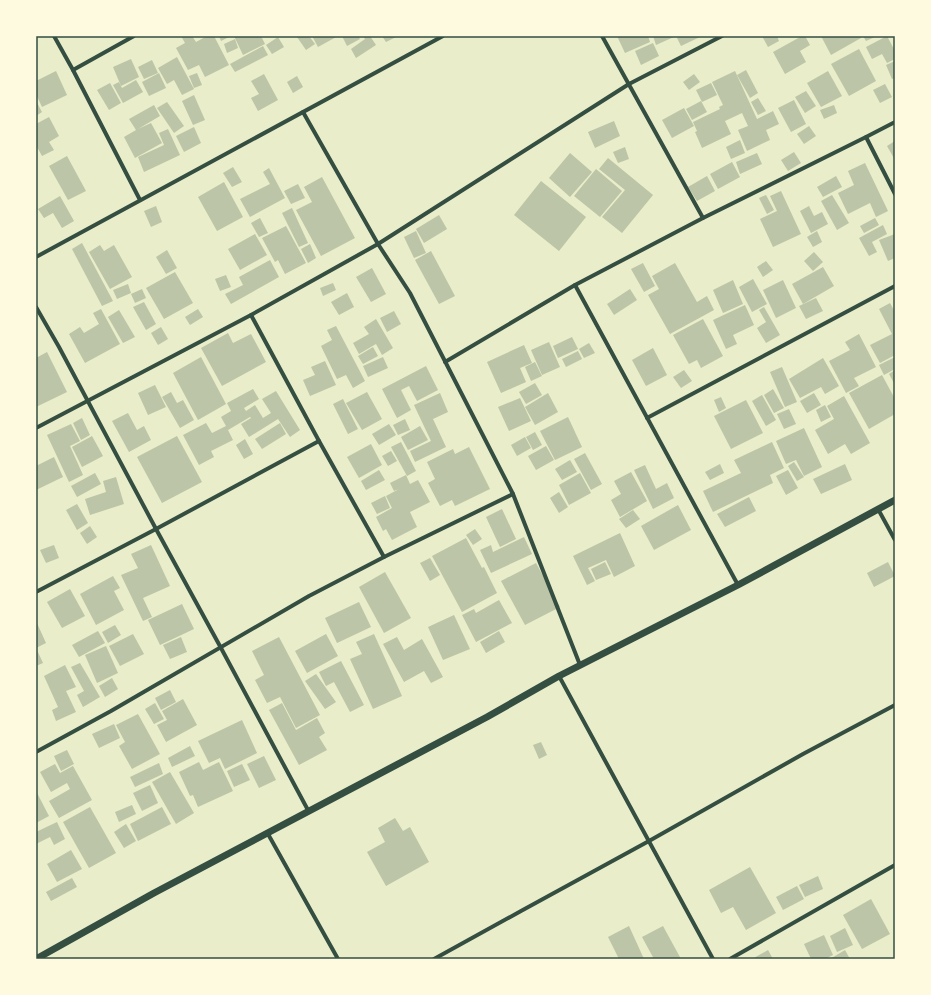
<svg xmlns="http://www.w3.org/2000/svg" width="931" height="995" viewBox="0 0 931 995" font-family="'Source Serif 4',serif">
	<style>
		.building { fill: #bcc5a7 }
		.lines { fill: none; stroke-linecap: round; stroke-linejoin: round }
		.minor { stroke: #344e41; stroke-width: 4 }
		.tertiary { stroke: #344e41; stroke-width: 7 }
		.neatline { fill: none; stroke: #344e41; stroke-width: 1.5 }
	</style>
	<rect width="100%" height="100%" fill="#e9edc9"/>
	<g class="building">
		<polygon points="181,36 192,36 196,42 207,36 214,36 229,65 205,77 199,65 188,70 176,48 185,43"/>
		<polygon points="219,36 231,36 221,41"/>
		<polygon points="234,36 261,36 265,44 243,55"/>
		<polygon points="299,36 309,36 315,44 306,50 297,37"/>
		<polygon points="312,36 338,36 318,47"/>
		<polygon points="342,36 358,36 360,39 347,46"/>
		<polygon points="363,36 370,36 376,45 356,58 351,49 365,39"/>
		<polygon points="382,36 398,36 386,42"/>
		<polygon points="617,36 648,36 650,42 625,53"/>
		<polygon points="653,36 676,36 656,45"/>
		<polygon points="681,36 702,36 681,46 677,38"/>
		<polygon points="762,36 777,36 779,41 768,47"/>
		<polygon points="802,36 805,36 810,45 800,51 806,62 785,74 773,52"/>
		<polygon points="821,36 860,36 861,38 831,55"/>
		<polygon points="863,36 877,36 866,41"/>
		<polygon points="887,36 895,51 895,59 887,63 882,54 872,59 866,47"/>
		<polygon points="278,37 284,47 272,54 266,45"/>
		<polygon points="235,39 238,48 227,53 224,44"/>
		<polygon points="653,43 659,56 641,65 635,51"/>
		<polygon points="263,46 268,55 235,72 230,64"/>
		<polygon points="859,49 876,81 849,96 831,64"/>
		<polygon points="177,57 194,89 182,95 174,80 167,84 158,68"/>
		<polygon points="131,59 139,77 121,86 113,67"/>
		<polygon points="152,60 158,73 144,79 138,67"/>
		<polygon points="895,61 895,78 892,79 886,65"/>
		<polygon points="746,70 758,93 750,98 737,75"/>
		<polygon points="56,71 67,95 42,107 36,94 36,81"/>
		<polygon points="735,71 757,119 773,111 779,124 766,130 770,140 747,151 738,130 748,126 742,113 725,121 731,134 702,148 695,132 697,131 693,122 720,109 719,107 723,105 712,82"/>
		<polygon points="828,71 842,96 821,107 807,83"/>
		<polygon points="159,73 166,88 149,96 142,82"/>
		<polygon points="197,73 202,85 194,88 189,76"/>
		<polygon points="264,74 278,100 258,111 251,98 259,94 251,81"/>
		<polygon points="694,74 700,82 689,90 683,82"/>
		<polygon points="297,76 303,87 293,93 287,82"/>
		<polygon points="136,80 143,92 123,103 113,85 119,82 122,88"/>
		<polygon points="110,83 121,103 109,110 97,90"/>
		<polygon points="711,83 717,95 702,102 696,90"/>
		<polygon points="885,84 892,97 880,103 873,90"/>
		<polygon points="806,91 816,106 805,113 795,97"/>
		<polygon points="194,95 205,120 193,125 182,101"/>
		<polygon points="758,98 766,111 758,115 751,102"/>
		<polygon points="794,100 806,124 791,132 778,108"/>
		<polygon points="36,101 42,112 36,116"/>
		<polygon points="701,101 707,112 692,120 686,109"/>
		<polygon points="167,102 184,126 174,133 157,108"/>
		<polygon points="154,105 160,116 138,129 151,123 162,143 135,158 124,137 136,130 129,119"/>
		<polygon points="834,105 837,113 824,119 820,110"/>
		<polygon points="684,108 694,126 672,138 662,120"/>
		<polygon points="49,117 59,136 49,142 54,150 42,156 36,145 36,124"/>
		<polygon points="614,121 620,136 595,148 588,132"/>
		<polygon points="809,126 816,136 804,144 797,134"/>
		<polygon points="194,127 201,143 184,152 176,136"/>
		<polygon points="168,129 180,155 144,172 138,157 164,145 159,133"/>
		<polygon points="740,140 745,153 731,159 726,147"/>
		<polygon points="895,141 895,160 887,146"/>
		<polygon points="625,147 629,159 618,163 613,152"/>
		<polygon points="794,152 801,163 788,171 781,160"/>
		<polygon points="570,153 592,172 570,197 549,178"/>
		<polygon points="757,153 762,164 740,174 736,162"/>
		<polygon points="67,156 86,191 68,200 49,166"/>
		<polygon points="608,158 653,195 622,233 602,217 625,190 599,169"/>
		<polygon points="732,162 740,177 718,189 710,174"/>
		<polygon points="865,163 888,211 876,217 870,203 848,214 838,193 854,185 848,171"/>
		<polygon points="233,167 242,182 232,187 223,173"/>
		<polygon points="269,168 285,198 250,217 240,199 270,184 263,172"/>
		<polygon points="596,169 622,191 600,217 574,196"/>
		<polygon points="707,176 715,191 697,201 688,187"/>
		<polygon points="836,176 842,187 823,197 817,187"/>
		<polygon points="322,177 355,238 321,256 296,210 312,202 304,187"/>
		<polygon points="541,181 586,217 559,251 514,215"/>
		<polygon points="224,182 243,217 217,231 198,197"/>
		<polygon points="298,184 305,198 291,204 284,191"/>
		<polygon points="781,191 801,234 773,247 760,219 777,211 770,196"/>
		<polygon points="766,195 774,210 767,214 759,198"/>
		<polygon points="832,195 849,223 837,230 821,201"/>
		<polygon points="60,196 74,221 62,228 53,213 44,218 38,209"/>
		<polygon points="156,206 162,222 151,227 144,211"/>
		<polygon points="809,206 814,216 822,212 828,224 811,233 800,211"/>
		<polygon points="292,208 308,243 299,247 282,213"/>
		<polygon points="439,215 447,229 424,243 416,229"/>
		<polygon points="260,218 268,233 259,237 251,223"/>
		<polygon points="875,218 879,225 864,233 860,226"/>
		<polygon points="883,225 887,234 872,242 877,252 869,256 859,238"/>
		<polygon points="286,226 306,263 285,274 278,260 275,262 262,238"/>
		<polygon points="416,231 426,253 414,258 404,237"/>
		<polygon points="817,231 822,242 813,247 807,237"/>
		<polygon points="255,234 267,255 240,270 228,249"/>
		<polygon points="895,234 895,258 888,261 879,240"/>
		<polygon points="82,243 113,301 102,306 72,249"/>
		<polygon points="310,244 316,258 308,263 301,249"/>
		<polygon points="100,245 104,251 114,245 132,277 110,289 89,252"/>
		<polygon points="167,250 177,268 166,274 156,257"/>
		<polygon points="431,251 455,296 439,304 415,260"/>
		<polygon points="814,252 823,262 813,271 804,261"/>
		<polygon points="270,260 279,277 231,304 225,294 243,285 239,277"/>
		<polygon points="766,261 773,270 763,277 757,267"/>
		<polygon points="643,263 655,286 644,292 631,269"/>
		<polygon points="675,263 697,302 707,296 714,310 670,334 648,295 659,289 652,276"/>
		<polygon points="823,267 834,286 803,304 792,284"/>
		<polygon points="372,268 386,294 371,302 356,277"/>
		<polygon points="175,272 193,303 164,319 146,288"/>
		<polygon points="226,275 231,287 220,291 215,279"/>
		<polygon points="753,279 767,304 752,312 739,287"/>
		<polygon points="733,280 743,304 723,313 713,290"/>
		<polygon points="783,280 796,308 776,318 763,290"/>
		<polygon points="333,283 336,290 323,296 320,288"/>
		<polygon points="128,284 131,293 117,299 113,290"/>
		<polygon points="142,289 146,298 135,303 131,294"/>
		<polygon points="630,289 637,300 614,315 607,304"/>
		<polygon points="347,293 354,307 339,315 331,302"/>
		<polygon points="816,298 823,311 806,319 799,306"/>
		<polygon points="144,302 156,324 146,330 133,307"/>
		<polygon points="890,303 895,312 895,355 880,363 870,345 892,334 879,309"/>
		<polygon points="745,305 754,325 733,335 737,344 726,349 713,320"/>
		<polygon points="764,307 780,335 766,343 757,328 766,322 759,310"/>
		<polygon points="101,309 120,344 85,363 69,334 80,327 84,333 99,324 93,313"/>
		<polygon points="198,309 203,317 190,325 185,317"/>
		<polygon points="119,310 135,337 123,343 108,317"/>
		<polygon points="394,311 401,324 387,332 380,318"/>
		<polygon points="376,319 393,348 382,355 376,344 359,354 353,343 369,334 364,327"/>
		<polygon points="703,319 723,356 701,368 697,360 689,364 673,335"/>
		<polygon points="336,326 365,381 353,388 346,375 337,379 321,346 332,340 327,330"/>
		<polygon points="161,327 168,339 158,345 151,333"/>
		<polygon points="228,333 233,343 251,334 266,362 222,386 201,348"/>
		<polygon points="859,334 876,367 854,378 859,386 846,393 829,361 850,350 845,342"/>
		<polygon points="572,337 578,349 558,358 553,346"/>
		<polygon points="549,342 560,367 542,375 531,350"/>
		<polygon points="589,343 595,353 584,358 579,349"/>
		<polygon points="524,345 532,363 520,368 526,382 501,393 487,362"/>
		<polygon points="373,347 378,356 363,364 358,356"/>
		<polygon points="653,348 667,375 646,386 632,360"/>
		<polygon points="578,351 582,359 566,367 562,359"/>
		<polygon points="47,352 67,392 36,407 36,358"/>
		<polygon points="201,357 226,404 198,420 173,373"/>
		<polygon points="383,357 388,368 368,377 363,366"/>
		<polygon points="895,357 895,369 884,375 879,365"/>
		<polygon points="823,358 839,386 825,394 821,387 800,398 789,379"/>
		<polygon points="325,361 336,385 310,396 303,380 315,375 311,367"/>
		<polygon points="535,362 542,376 531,381 525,367"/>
		<polygon points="426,366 438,390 417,401 409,386 401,390 411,410 397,418 382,389"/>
		<polygon points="782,367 797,402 785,407 770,372"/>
		<polygon points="684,370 692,381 681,388 673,377"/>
		<polygon points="895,370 895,385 889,374"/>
		<polygon points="882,375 895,399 895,414 869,429 849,393"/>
		<polygon points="535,383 542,395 526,404 519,392"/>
		<polygon points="155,385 166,407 148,415 138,393"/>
		<polygon points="253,389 259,399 244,408 246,411 255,405 263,418 271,413 262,399 276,391 300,430 290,437 278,419 249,437 241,424 251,418 250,417 228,430 233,440 211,451 214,457 199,465 183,435 206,423 212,433 226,426 221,417 231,411 227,403"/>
		<polygon points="773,389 784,408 774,413 764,395"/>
		<polygon points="171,392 177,403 183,400 194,420 180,428 162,397"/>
		<polygon points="367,392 382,419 362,430 346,403"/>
		<polygon points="440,393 448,412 433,419 446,447 415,462 410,451 431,441 414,405"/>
		<polygon points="548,393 558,412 535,425 525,407"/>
		<polygon points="814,393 821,405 807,413 800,401"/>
		<polygon points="762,395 776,420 766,426 752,401"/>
		<polygon points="844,396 870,443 851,454 845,444 828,454 815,430 834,419 827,406"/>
		<polygon points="721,397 726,408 719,412 714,400"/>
		<polygon points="520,398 531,421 509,431 498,407"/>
		<polygon points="343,399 358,429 348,434 333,404"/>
		<polygon points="746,400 763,433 731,449 714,416"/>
		<polygon points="825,405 831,417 821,422 816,410"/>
		<polygon points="789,409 796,424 784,429 777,414"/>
		<polygon points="128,413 137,430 144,426 151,440 129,452 112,421"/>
		<polygon points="568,417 582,447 555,460 540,431"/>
		<polygon points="82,418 90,435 81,440 73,423"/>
		<polygon points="405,419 410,430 398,435 393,425"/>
		<polygon points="280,423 286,434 262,449 255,439"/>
		<polygon points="71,424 80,441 70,446 83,475 69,482 47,435"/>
		<polygon points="389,424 396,435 379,445 372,434"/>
		<polygon points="420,426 428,440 408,450 401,437"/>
		<polygon points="804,428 822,467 804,476 796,460 786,464 776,441"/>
		<polygon points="535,432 542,445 533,450 526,437"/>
		<polygon points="92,436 103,456 82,467 72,447"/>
		<polygon points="177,436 202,482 162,503 137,457"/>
		<polygon points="525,437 531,448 517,456 511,445"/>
		<polygon points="245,439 253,454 244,459 236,445"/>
		<polygon points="401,442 416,471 407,476 391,447"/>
		<polygon points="772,442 784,468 770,475 773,483 713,512 703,491 741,473 734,460"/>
		<polygon points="371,444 382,465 359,478 347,457"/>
		<polygon points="546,446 554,460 536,470 528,456"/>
		<polygon points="469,447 490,489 455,506 452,500 440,506 428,483 435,479 427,462 453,449 455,454"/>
		<polygon points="391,451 397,461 388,466 382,456"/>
		<polygon points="585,453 602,484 591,490 574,459"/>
		<polygon points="54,457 63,477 36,490 36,466"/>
		<polygon points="570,460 577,472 562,480 555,469"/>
		<polygon points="794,462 804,477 797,481 788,466"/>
		<polygon points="720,464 724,473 710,480 705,472"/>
		<polygon points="845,464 852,480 821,494 813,479"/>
		<polygon points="645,465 656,489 667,483 674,498 653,509 634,470"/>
		<polygon points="379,470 385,480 366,490 361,481"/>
		<polygon points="788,470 798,488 786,495 776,476"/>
		<polygon points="631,472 647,501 620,517 611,500 621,494 614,481"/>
		<polygon points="95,473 101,484 77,497 71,486"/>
		<polygon points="580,473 591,493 569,505 559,485"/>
		<polygon points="406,475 410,484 418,480 430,502 410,512 417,527 392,540 386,529 383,531 376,517 392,508 386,496 399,489 394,491 390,483"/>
		<polygon points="116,477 124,504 90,515 85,499 106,492 103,481"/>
		<polygon points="559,492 568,507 559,513 550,498"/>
		<polygon points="385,496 390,508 377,514 371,503"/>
		<polygon points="749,497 756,511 725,527 717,514"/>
		<polygon points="77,504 88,523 77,530 66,510"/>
		<polygon points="678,505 691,530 654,550 641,526"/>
		<polygon points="502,509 516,539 500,547 486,517"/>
		<polygon points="633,510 640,519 626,528 619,519"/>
		<polygon points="90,526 97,537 87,544 80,533"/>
		<polygon points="475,529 482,539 473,545 466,535"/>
		<polygon points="620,533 635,566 614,577 606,560 588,568 595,581 587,585 573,556"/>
		<polygon points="524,537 532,554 491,573 480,550 491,545 493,552"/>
		<polygon points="466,538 482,568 484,567 497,593 462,612 432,556"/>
		<polygon points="54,545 59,558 46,563 40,550"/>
		<polygon points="151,545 170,586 143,598 152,617 143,621 121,575 138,568 131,554"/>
		<polygon points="430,558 440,575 430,581 420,563"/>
		<polygon points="605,562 611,574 596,580 591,569"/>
		<polygon points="888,562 895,576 874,587 867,573"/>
		<polygon points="536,563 560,607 525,625 501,581"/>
		<polygon points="385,572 411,618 384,633 359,587"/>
		<polygon points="113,576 120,588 114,591 124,610 96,625 80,594"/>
		<polygon points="70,589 85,616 62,628 47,602"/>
		<polygon points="499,600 512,623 476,642 462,615 474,609 476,613"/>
		<polygon points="359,602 371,627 337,643 325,618"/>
		<polygon points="182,604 194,629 160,645 148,620"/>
		<polygon points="454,615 470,649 443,660 428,627"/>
		<polygon points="36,621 46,643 36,648"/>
		<polygon points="115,625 121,635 108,643 102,632"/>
		<polygon points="98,631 105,643 79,657 72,645"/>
		<polygon points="499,631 505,642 486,653 480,642"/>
		<polygon points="133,634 144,654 120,666 109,646"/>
		<polygon points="326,634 338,656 307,673 295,651"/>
		<polygon points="374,634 402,696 373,709 350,659 362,654 356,642"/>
		<polygon points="181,637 187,652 170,659 163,645"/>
		<polygon points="279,637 320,715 296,728 280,697 267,703 255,680 264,675 252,651"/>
		<polygon points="397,637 404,650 422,639 443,677 431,683 424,671 404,682 383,644"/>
		<polygon points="106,646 118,673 97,683 85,655"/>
		<polygon points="36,648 43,663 36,666"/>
		<polygon points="341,661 364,705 350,712 334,682 326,686 319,672"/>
		<polygon points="80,663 100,697 83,707 77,695 84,691 71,667"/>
		<polygon points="65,665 76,687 66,691 76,712 56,721 52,710 58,707 44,676"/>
		<polygon points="316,674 336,702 325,709 305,681"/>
		<polygon points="112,678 118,689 105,697 99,686"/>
		<polygon points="170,690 176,702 161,710 155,698"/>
		<polygon points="183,699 197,725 166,742 157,725 167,720 162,711"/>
		<polygon points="155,703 164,719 154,724 145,709"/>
		<polygon points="282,703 296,730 317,718 325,733 319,737 327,750 299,765 269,710"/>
		<polygon points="138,714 160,754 132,769 119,746 125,742 116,725"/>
		<polygon points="242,720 257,753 225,769 220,758 209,763 198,741"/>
		<polygon points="114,724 120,738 99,748 92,734"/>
		<polygon points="541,742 547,755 539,759 533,745"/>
		<polygon points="190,746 195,756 172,767 168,758"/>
		<polygon points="67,750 74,764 61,771 54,756"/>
		<polygon points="264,756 276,780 259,788 247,764"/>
		<polygon points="199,762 203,770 219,762 233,791 198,807 193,795 190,796 179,772"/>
		<polygon points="159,763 163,774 135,787 130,777"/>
		<polygon points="55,764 60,773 73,766 92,800 59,818 49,801 70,789 67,783 51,792 40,772"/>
		<polygon points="242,764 250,780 234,787 227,771"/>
		<polygon points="170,772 194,813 176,824 152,782"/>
		<polygon points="150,785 158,803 142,811 133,793"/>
		<polygon points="36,791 49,816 36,823"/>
		<polygon points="132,805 136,814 119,822 115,812"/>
		<polygon points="90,807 116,853 89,868 63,822"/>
		<polygon points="162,807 171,824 138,841 130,824"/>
		<polygon points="395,818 403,831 410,827 429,862 386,886 367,852 385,842 378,828"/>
		<polygon points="57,822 65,839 54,845 50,837 36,844 36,832"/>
		<polygon points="126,824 136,841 124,848 114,832"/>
		<polygon points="71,850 82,869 57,882 47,864"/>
		<polygon points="750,867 776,913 746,930 733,907 721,913 709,890"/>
		<polygon points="818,876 823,889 805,897 799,885"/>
		<polygon points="72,878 77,887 51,901 46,892"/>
		<polygon points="797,886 804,899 783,910 776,897"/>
		<polygon points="871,899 890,934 862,949 843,915"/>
		<polygon points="629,926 644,959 619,959 608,937"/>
		<polygon points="663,926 681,959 654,959 642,937"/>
		<polygon points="845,928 853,945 837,952 830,936"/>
		<polygon points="824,935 833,955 825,959 811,959 804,944"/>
		<polygon points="768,950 773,959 752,959"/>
		<polygon points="845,950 850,959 830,959"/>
	</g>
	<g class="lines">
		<g class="minor">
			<polyline points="54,36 73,70 140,200"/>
			<polyline points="602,36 703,218"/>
			<polyline points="73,70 134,36"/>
			<polyline points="303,112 378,244 410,293 513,494 580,665"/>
			<polyline points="866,137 895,194"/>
			<polyline points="36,257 443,36"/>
			<polyline points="575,285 738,585"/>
			<polyline points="36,307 59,347 156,529 221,648 309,812"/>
			<polyline points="251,315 319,441 384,557"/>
			<polyline points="445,362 575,285 703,218 866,137 895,122"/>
			<polyline points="647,418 895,286"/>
			<polyline points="36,428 251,315 378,244 629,84 722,36"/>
			<polyline points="878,509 895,540"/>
			<polyline points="36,592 156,529 319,441"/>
			<polyline points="559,676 713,959"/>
			<polyline points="36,752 111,711 309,596 384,557 513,494"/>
			<polyline points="268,834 338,959"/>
			<polyline points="434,959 521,911 649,841 803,754 895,705"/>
			<polyline points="730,959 895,865"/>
		</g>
		<polyline class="tertiary" points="36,959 154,893 487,717 559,676 738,585 895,500"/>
	</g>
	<rect width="931" height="995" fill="none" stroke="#fefae0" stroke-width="74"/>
	<rect x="37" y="37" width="857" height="921" class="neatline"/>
</svg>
